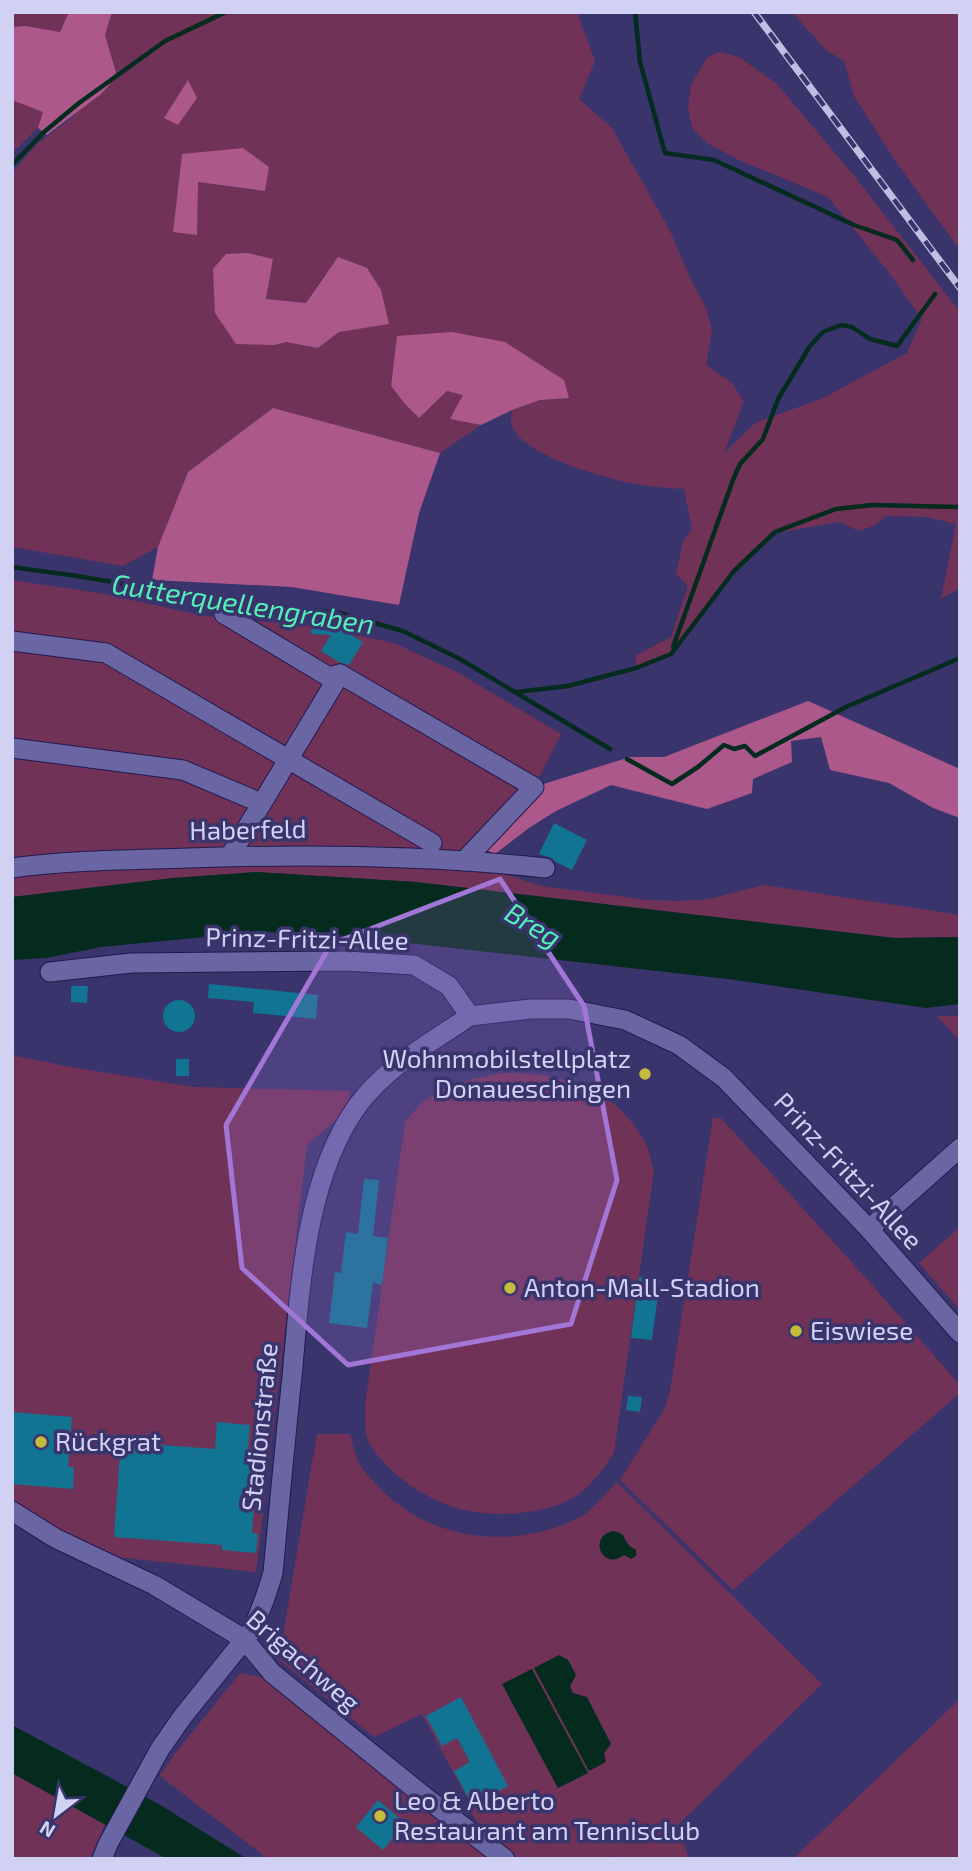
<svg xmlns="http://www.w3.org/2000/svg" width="972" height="1871" viewBox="0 0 972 1871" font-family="'Exo 2',sans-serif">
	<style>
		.green { fill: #713258; fill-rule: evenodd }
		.forest { fill: #ac588a }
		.water { fill: #042b1e }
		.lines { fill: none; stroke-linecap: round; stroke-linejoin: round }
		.stream { stroke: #042b1e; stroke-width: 4.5 }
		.building { fill: #107492 }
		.minor-casing { stroke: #22194f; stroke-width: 21 }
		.minor { stroke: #6a66a4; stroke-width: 19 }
		.rail-casing { stroke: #bfbee3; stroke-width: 7 }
		.rail { stroke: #3a346c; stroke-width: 4.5; stroke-dasharray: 13; stroke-linecap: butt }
		.marked { fill: #a276d6; fill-opacity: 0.2; stroke: #a276d6; stroke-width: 5; stroke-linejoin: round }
		.poi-dot { fill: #c5bc3d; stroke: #3a346c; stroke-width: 2.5 }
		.labels { text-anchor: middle; stroke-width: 7; stroke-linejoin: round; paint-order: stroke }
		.street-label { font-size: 26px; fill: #d1d1f3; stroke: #3a346c }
		.poi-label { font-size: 26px; fill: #d1d1f3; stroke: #3a346c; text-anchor: start }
		.water-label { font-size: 28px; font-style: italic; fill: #53f0b8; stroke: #3a346c }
	</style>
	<rect width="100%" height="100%" fill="#3a346c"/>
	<g class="green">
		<polygon points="12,12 69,12 60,32 26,26 12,27"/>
		<path d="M112,12H577L595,61L579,99L612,128L670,231L691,280L706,308L712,329L706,365L732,383L744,401L724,453L755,423L823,398L907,353L922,319L887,270L828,197L739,160L707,143L692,127L688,107L691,85L707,58L718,52L739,57L777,84L856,178L960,312V588L941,599L956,524L927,517L885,516L876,525L859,531L839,522L776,533L735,572L672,655L637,669L635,656L671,637L688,586L676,574L683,542L692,529L684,489C668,488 652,487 636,484C607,479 529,457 514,430C510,424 511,417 512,410L540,400L569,398L564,380L398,336L391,386L405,404L419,418L447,391L464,394L451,419L481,425L440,453L273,408L188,472L158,547L123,566L12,547V173L37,144L69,120L116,76L105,35ZM182,154L265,191L197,182L173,232ZM248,253L273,260L266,299L306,303L326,273L388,323L339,332L318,348L286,342L274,345Z"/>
		<polygon points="792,12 960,12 960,250 894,159 854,96 844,61 826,50"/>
		<polygon points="12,100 44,112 38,128 12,153"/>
		<polygon points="12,580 105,594 204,616 329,628 396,644 457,672 561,734 534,787 465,861 541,886 648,900 677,901 710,899 764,885 960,915 960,937 895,938 416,882 257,872 173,878 12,897"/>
		<polygon points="937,1016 960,1016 960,1041"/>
		<polygon points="12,1055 65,1066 194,1087 350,1091 346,1111 307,1145 256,1572 106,1556 44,1523 12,1501"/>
		<path d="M502,1073C562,1073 616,1086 646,1144C650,1152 651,1162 654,1170L614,1453C604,1467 593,1484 579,1494C562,1506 540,1511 519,1513C470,1517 434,1506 396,1474C386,1466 370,1449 367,1437C364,1428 366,1415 365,1405L405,1122C411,1115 417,1107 424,1101C446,1084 476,1078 502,1073Z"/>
		<polygon points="713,1118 721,1118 865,1277 960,1385 960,1393 733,1590 620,1480 665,1408 670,1391"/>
		<polygon points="960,1227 960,1310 919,1263"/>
		<path d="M317,1434H350C353,1444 355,1456 360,1465C364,1472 372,1479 377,1485C427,1541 513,1551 578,1518C591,1512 607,1492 617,1482L822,1684L678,1825L689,1859H615L613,1856L607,1859H519L485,1832L468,1809L472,1807L422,1714L374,1737L279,1660Z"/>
		<polygon points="240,1673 266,1678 424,1809 491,1859 268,1859 160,1776 173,1756"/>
		<polygon points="960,1699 960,1859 793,1859"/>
		<polygon points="12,1773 105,1824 90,1859 12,1859"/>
	</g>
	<g class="forest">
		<polygon points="69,12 112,12 105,35 117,76 101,94 47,135 38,128 43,112 12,100 12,27 26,26 60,32"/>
		<polygon points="188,80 197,98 178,125 164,118"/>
		<polygon points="243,148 269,167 265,191 198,182 197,235 173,232 182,154"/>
		<polygon points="248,253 273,259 266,299 306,303 338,257 367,268 381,290 389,324 339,332 318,348 286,342 274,345 236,344 215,313 213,269 226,254"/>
		<polygon points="452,332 505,342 564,380 569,398 540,400 512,410 481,425 450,419 463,395 447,391 419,418 405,404 391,386 397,336"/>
		<polygon points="273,408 440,453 419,513 399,605 292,587 152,580 158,547 188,472"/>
		<polygon points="808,701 960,769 960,818 933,808 889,783 830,770 821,737 791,741 792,762 753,779 752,793 707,809 611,785 556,811 529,828 495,854 479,847 534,787 630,757 664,757"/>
	</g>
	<g class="water">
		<polygon points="257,872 416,882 894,938 960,937 960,1004 926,1008 728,979 329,934 258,932 101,947 46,958 12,960 12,897 173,878"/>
		<path d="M614,1531C627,1535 622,1537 629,1545C631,1548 634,1548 636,1550V1556L631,1559L624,1555C602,1572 587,1535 614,1531Z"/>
		<polygon points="559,1655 568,1660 576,1675 570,1686 573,1693 587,1697 611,1744 604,1753 606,1762 589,1771 534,1668"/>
		<polygon points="532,1669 588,1773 558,1788 502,1684"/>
		<polygon points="12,1725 157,1803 247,1859 167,1859 12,1773"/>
	</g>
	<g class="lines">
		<g class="stream">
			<polyline points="635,12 640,62 665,153 714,160 854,225 897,240 913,260"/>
			<polyline points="12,165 44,132 79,103 165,41 226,12"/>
			<polyline points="12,567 77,576 219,600 339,613 403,631 460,659 610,749"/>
			<polyline points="673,647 733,480 740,464 763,439 778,399 810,346 823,332 841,325 852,327 870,339 897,346 935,294"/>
			<polyline points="516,692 568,686 636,668 671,654 734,571 775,532 836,509 872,505 960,507"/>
			<polyline points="627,759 672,784 698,767 724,745 734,749 745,746 755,756 846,707 960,658"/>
		</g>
	</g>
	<g class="building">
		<polygon points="312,621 343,623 340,628 363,642 349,665 339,662 321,651 331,635 311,634"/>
		<polygon points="554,823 587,840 572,870 556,862 552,858 539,854"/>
		<polygon points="209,984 318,995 316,1019 253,1013 254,1002 208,998"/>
		<polygon points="71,986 88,986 87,1003 71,1002"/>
		<circle cx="179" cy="1016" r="16"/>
		<rect x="176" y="1059" width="13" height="17"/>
		<polygon points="364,1179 379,1180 373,1236 388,1238 382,1285 373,1283 367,1328 329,1323 335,1272 341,1273 346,1232 358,1234"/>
		<polygon points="639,1277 660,1279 652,1340 631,1338"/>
		<polygon points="628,1396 642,1397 640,1412 626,1410"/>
		<polygon points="12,1412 72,1417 68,1467 74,1467 73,1489 12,1484"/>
		<polygon points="217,1422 250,1425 248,1449 252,1449 251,1456 258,1456 252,1533 258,1534 256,1553 222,1550 222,1545 114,1537 121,1442 215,1449"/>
		<polygon points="461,1697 508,1786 472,1805 454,1771 470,1762 457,1738 442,1746 426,1716"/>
		<polygon points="378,1800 405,1823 383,1850 356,1827"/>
	</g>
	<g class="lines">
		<g class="minor-casing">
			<g id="minor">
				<polyline points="224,614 329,677 340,674 534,787 464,861"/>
				<polyline points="12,641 106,653 432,843"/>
				<polyline points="12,748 183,770 261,803"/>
				<polyline points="230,856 340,674"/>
				<path d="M12,868C71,860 129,860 188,858C307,854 427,855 545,868"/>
				<polyline points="50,972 131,963 346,961 414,965 449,986 470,1016 531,1009 569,1009 625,1020 679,1045 724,1078 869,1229 960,1333"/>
				<polyline points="869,1229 960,1148"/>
				<polyline points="12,1511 55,1538 154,1585 244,1639 272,1673 425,1797 505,1859"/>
				<path d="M102,1859L108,1844L160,1749L183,1716L253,1629L265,1598L273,1573C279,1508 285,1442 292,1377C300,1290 305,1178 358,1105C387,1066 430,1043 470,1016"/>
			</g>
		</g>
		<use href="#minor" class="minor"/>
		<g class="rail-casing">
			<polyline id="rail" points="754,12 960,288"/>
		</g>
		<use href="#rail" class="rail"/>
	</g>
	<path class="marked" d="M500,879L584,1006L617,1180L571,1324L348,1365L242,1268L226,1125L331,944Z"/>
	<g class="poi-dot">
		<circle cx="645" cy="1074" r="7"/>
		<circle cx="510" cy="1288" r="7"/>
		<circle cx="796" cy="1331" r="7"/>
		<circle cx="41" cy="1442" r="7"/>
		<circle cx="380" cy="1816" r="7"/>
	</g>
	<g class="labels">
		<g class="street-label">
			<text transform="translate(248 830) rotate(-1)" y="9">Haberfeld</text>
			<text transform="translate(307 939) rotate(1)" y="9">Prinz-Fritzi-Allee</text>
			<text transform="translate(848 1171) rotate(47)" y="9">Prinz-Fritzi-Allee</text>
			<text transform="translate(260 1427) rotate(-84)" y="9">Stadionstraße</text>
			<text transform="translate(303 1661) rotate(41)" y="9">Brigachweg</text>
		</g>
		<g class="poi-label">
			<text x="631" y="1068" text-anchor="end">Wohnmobilstellplatz<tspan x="631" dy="30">Donaueschingen</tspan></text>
			<text x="524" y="1297">Anton-Mall-Stadion</text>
			<text x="810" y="1340">Eiswiese</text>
			<text x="55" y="1451">Rückgrat</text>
			<text x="394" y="1810">Leo &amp; Alberto<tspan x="394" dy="30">Restaurant am Tennisclub</tspan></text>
		</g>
		<g class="water-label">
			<text transform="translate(243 604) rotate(9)" y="10">Gutterquellengraben</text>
			<text transform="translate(533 925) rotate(31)" y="10">Breg</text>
		</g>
	</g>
	<rect width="972" height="1871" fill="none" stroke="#d1d1f3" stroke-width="28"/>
	<g transform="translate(56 1815) rotate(211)" stroke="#3a346c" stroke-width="5" paint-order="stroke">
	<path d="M0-5L12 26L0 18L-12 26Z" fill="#d1d1f3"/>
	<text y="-10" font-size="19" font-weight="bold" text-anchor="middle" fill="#d1d1f3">N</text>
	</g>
</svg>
